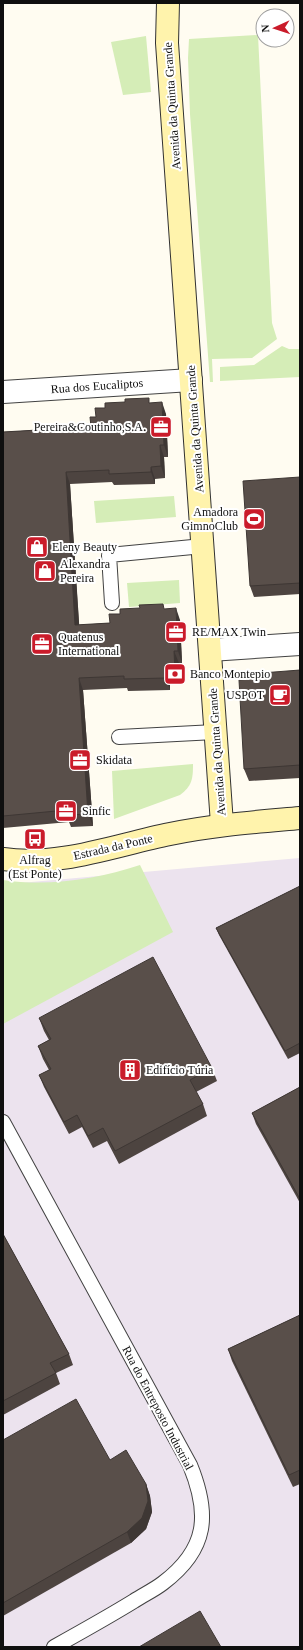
<svg xmlns="http://www.w3.org/2000/svg" width="303" height="1650" viewBox="0 0 303 1650" font-family="Georgia,serif">
	<style>
		.industrial { fill: #ece3ee }
		.green { fill: #d5edb7 }
		.lines { fill: none; stroke-linecap: round; stroke-linejoin: round }
		.lane-casing { stroke: #424242; stroke-width: 16 }
		.street-casing { stroke: #424242; stroke-width: 24 }
		.secondary-casing { stroke: #313131; stroke-width: 24 }
		.lane { stroke: #fff; stroke-width: 14 }
		.street { stroke: #fff; stroke-width: 22 }
		.secondary { stroke: #fff3ac; stroke-width: 22 }
		.wall { fill: #4d4440 }
		.shaded-wall { fill: #3e3734 }
		.building { fill: #594f4a; stroke: #3e3734 }
		.labels { text-anchor: middle; stroke-width: 4; stroke-linejoin: round; paint-order: stroke }
		.street-label { font-size: 12px; fill: #0f0f0f; stroke: #fff }
		.poi-label { font-size: 12px; fill: #0f0f0f; stroke: #fff; text-anchor: start }
	</style>
	<rect width="100%" height="100%" fill="#fffcf1"/>
	<polygon class="industrial" points="300,858 300,1647 3,1647 3,881 20,883"/>
	<g class="green">
		<polygon points="258,35 272,323 277,339 252,358 212,359 213,382 210,382 190,114 188,58 189,39"/>
		<polygon points="146,36 151,92 123,95 111,42"/>
		<polygon points="282,346 289,349 300,349 300,377 220,381 220,367 254,365"/>
		<polygon points="174,496 176,517 96,523 94,501"/>
		<polygon points="179,580 180,603 129,607 127,583"/>
		<path d="M193,764C193,779 192,786 180,795L114,819L112,771Z"/>
		<path d="M140,865L173,932L3,1024V880C49,887 97,879 140,865Z"/>
	</g>
	<g class="lines">
		<g class="lane-casing">
			<g id="lane">
				<polyline points="112,603 109,555 203,546"/>
				<polyline points="119,737 215,732"/>
				<path d="M3,1122L190,1465C210,1514 208,1549 163,1583C154,1590 143,1595 134,1601C108,1617 81,1632 54,1647"/>
			</g>
		</g>
		<g class="street-casing">
			<g id="street">
				<polyline points="3,392 191,380"/>
				<polyline points="210,650 300,644"/>
			</g>
		</g>
		<g class="secondary-casing">
			<g id="secondary">
				<polyline points="168,3 167,43 222,824"/>
				<path d="M3,859C60,867 115,845 170,834C213,825 256,822 300,818"/>
			</g>
		</g>
		<use href="#lane" class="lane"/>
		<use href="#street" class="street"/>
		<use href="#secondary" class="secondary"/>
	</g>
	<g class="wall">
		<polygon points="150,403 166,414 168,457 164,457 165,478 155,479 155,484 114,485 112,482 70,484 79,625 110,623 120,614 165,609 180,620 182,663 179,663 180,684 170,685 170,690 128,691 127,688 83,690 93,826 71,827 69,822 3,828 3,432 91,427 96,417 105,408"/>
		<polygon points="300,477 300,594 254,597 250,586"/>
		<polygon points="300,670 300,778 249,781 244,769 249,679"/>
		<polygon points="300,886 300,1053 288,1059 219,935 216,928"/>
		<polygon points="39,1018 212,1068 217,1081 196,1092 203,1104 207,1116 119,1164 107,1141 93,1148 82,1127 69,1134 44,1087 39,1075 49,1070 43,1059 38,1046 49,1040 44,1031"/>
		<polygon points="300,1087 300,1203 256,1124 252,1113"/>
		<polygon points="3,1234 69,1354 73,1365 56,1373 60,1384 3,1415"/>
		<polygon points="300,1315 300,1484 293,1487 232,1361 228,1349"/>
		<polygon points="3,1440 110,1460 146,1484 150,1496 152,1512 146,1529 131,1543 3,1616"/>
	</g>
	<g class="shaded-wall">
		<polygon points="162,402 166,414 168,457 164,445"/>
		<polygon points="160,445 164,457 165,478 161,466"/>
		<polygon points="151,467 155,479 155,484 151,472"/>
		<polygon points="66,472 70,484 80,637 75,625"/>
		<polygon points="176,608 180,620 182,663 178,651"/>
		<polygon points="174,651 179,663 180,684 175,672"/>
		<polygon points="165,673 170,685 170,690 166,678"/>
		<polygon points="79,678 83,690 93,826 88,814"/>
		<polygon points="146,1484 150,1496 152,1512 146,1529 131,1543 127,1532"/>
	</g>
	<g class="building">
		<polygon points="149,398 149,403 162,402 164,445 160,445 161,466 151,467 151,472 109,474 109,470 66,472 75,625 110,623 109,614 120,614 120,609 140,608 139,605 163,604 164,609 176,608 178,651 174,651 175,672 165,673 166,678 124,679 124,676 79,678 88,814 67,815 67,810 3,816 3,432 91,427 90,417 96,417 95,408 105,408 105,403 125,402 125,399"/>
		<polygon points="300,477 300,583 250,586 243,481"/>
		<polygon points="300,670 300,765 244,769 239,680 249,679 249,674"/>
		<polygon points="300,886 300,1043 285,1051 216,928"/>
		<polygon points="153,957 212,1068 190,1080 203,1104 115,1151 103,1128 88,1136 77,1115 64,1122 39,1075 51,1069 38,1046 51,1039 39,1018"/>
		<polygon points="300,1087 300,1199 252,1113"/>
		<polygon points="3,1234 69,1354 50,1363 56,1373 3,1401"/>
		<polygon points="300,1315 300,1470 289,1475 228,1349"/>
		<polygon points="76,1399 110,1460 126,1450 146,1484 148,1501 142,1518 127,1532 3,1603 3,1440"/>
		<polygon points="200,1611 221,1647 139,1647"/>
	</g>
	<defs>
		<g id="office-square" transform="scale(1.15)"><rect x="-9" y="-9" width="18" height="18" rx="4" fill="#ca1b2a" stroke="#fff"/><path d="M-6-3h4V-5.5h4V-3h4V5H-6ZM-1-4.5V-3h2v-1.5ZM-6 0V1H6V0Z" fill="#fff"/></g>
		<g id="stadium-square" transform="scale(1.15)"><rect x="-9" y="-9" width="18" height="18" rx="4" fill="#ca1b2a" stroke="#fff"/><path d="M0-5a6.5 5 0 1 0 0 10a6.5 5 0 1 0 0-10ZM-3.5-1.8h7v3.6h-7Z" fill="#fff"/></g>
		<g id="shop-square" transform="scale(1.15)"><rect x="-9" y="-9" width="18" height="18" rx="4" fill="#ca1b2a" stroke="#fff"/><path d="M-5-2.5h2.3a2.7 3.5 0 0 1 5.4 0H5L5.5 6h-11ZM-1.5-2.5h3a1.5 2.3 0 0 0-3 0Z" fill="#fff"/></g>
		<g id="bank-square" transform="scale(1.15)"><rect x="-9" y="-9" width="18" height="18" rx="4" fill="#ca1b2a" stroke="#fff"/><path d="M-6-4H6V4H-6ZM0-2.3a2.3 2.3 0 1 0 0 4.6a2.3 2.3 0 1 0 0-4.6Z" fill="#fff"/></g>
		<g id="cafe-square" transform="scale(1.15)"><rect x="-9" y="-9" width="18" height="18" rx="4" fill="#ca1b2a" stroke="#fff"/><path d="M-5.5-4.5H6V0H3Q3 3.5 0 3.5H-2.5Q-5.5 3.5-5.5 0ZM3-3.2v2h1.7v-2ZM-6 4.5H4V6H-6Z" fill="#fff"/></g>
		<g id="bus-square" transform="scale(1.15)"><rect x="-9" y="-9" width="18" height="18" rx="4" fill="#ca1b2a" stroke="#fff"/><path d="M-5-6H5V4H4V6H2V4H-2V6H-4V4H-5ZM-3.5-4V0h7V-4ZM-3.5 1.2v1.5H-2V1.2ZM2 1.2v1.5H3.5V1.2Z" fill="#fff"/></g>
		<g id="building-square" transform="scale(1.15)"><rect x="-9" y="-9" width="18" height="18" rx="4" fill="#ca1b2a" stroke="#fff"/><path d="M-4-6H4V6H1V3H-1V6H-4ZM-2.5-4.3h1.7v1.8h-1.7ZM.8-4.3h1.7v1.8H.8ZM-2.5-1h1.7V.8h-1.7ZM.8-1h1.7V.8H.8Z" fill="#fff"/></g>
	</defs>
	<g fill-rule="evenodd">
		<use href="#office-square" x="161" y="427"/>
		<use href="#stadium-square" x="254" y="519"/>
		<use href="#shop-square" x="37" y="547"/>
		<use href="#shop-square" x="45" y="571"/>
		<use href="#office-square" x="176" y="632"/>
		<use href="#office-square" x="42" y="644"/>
		<use href="#bank-square" x="175" y="674"/>
		<use href="#cafe-square" x="280" y="695"/>
		<use href="#office-square" x="80" y="760"/>
		<use href="#office-square" x="66" y="811"/>
		<use href="#bus-square" x="35" y="839"/>
		<use href="#building-square" x="130" y="1070"/>
	</g>
	<g class="labels">
		<g class="street-label">
			<text transform="translate(172 106) rotate(-94)" y="4">Avenida da Quinta Grande</text>
			<text transform="translate(97 386) rotate(-4)" y="4">Rua dos Eucaliptos</text>
			<text transform="translate(195 429) rotate(-94)" y="4">Avenida da Quinta Grande</text>
			<text transform="translate(217 752) rotate(-94)" y="4">Avenida da Quinta Grande</text>
			<text transform="translate(113 847) rotate(-13)" y="4">Estrada da Ponte</text>
			<text transform="translate(158 1408) rotate(62)" y="4">Rua do Entreposto Industrial</text>
		</g>
		<g class="poi-label">
			<text x="146" y="431" text-anchor="end">Pereira&amp;Coutinho,S.A.</text>
			<text x="238" y="516" text-anchor="end">Amadora<tspan x="238" dy="14">GimnoClub</tspan></text>
			<text x="52" y="551">Eleny Beauty</text>
			<text x="60" y="568">Alexandra<tspan x="60" dy="14">Pereira</tspan></text>
			<text x="192" y="636">RE/MAX Twin</text>
			<text x="58" y="641">Quatenus<tspan x="58" dy="14">International</tspan></text>
			<text x="190" y="678">Banco Montepio</text>
			<text x="264" y="699" text-anchor="end">USPOT</text>
			<text x="96" y="764">Skidata</text>
			<text x="82" y="815">Sinfic</text>
			<text x="35" y="864" text-anchor="middle">Alfrag<tspan x="35" dy="14">(Est Ponte)</tspan></text>
			<text x="146" y="1074">Edifício Túria</text>
		</g>
	</g>
	<rect width="303" height="1650" fill="none" stroke="#0f0f0f" stroke-width="8"/>
	<g transform="translate(275 28) rotate(267)"><circle r="19" fill="#ffffff" stroke="#9f9f9f"/>
	<path d="M0-3L7 15L0 10L-7 15Z" fill="#ca1b2a"/>
	<text y="-6" font-size="11" font-weight="bold" text-anchor="middle" fill="#0f0f0f">N</text>
	</g>
</svg>
